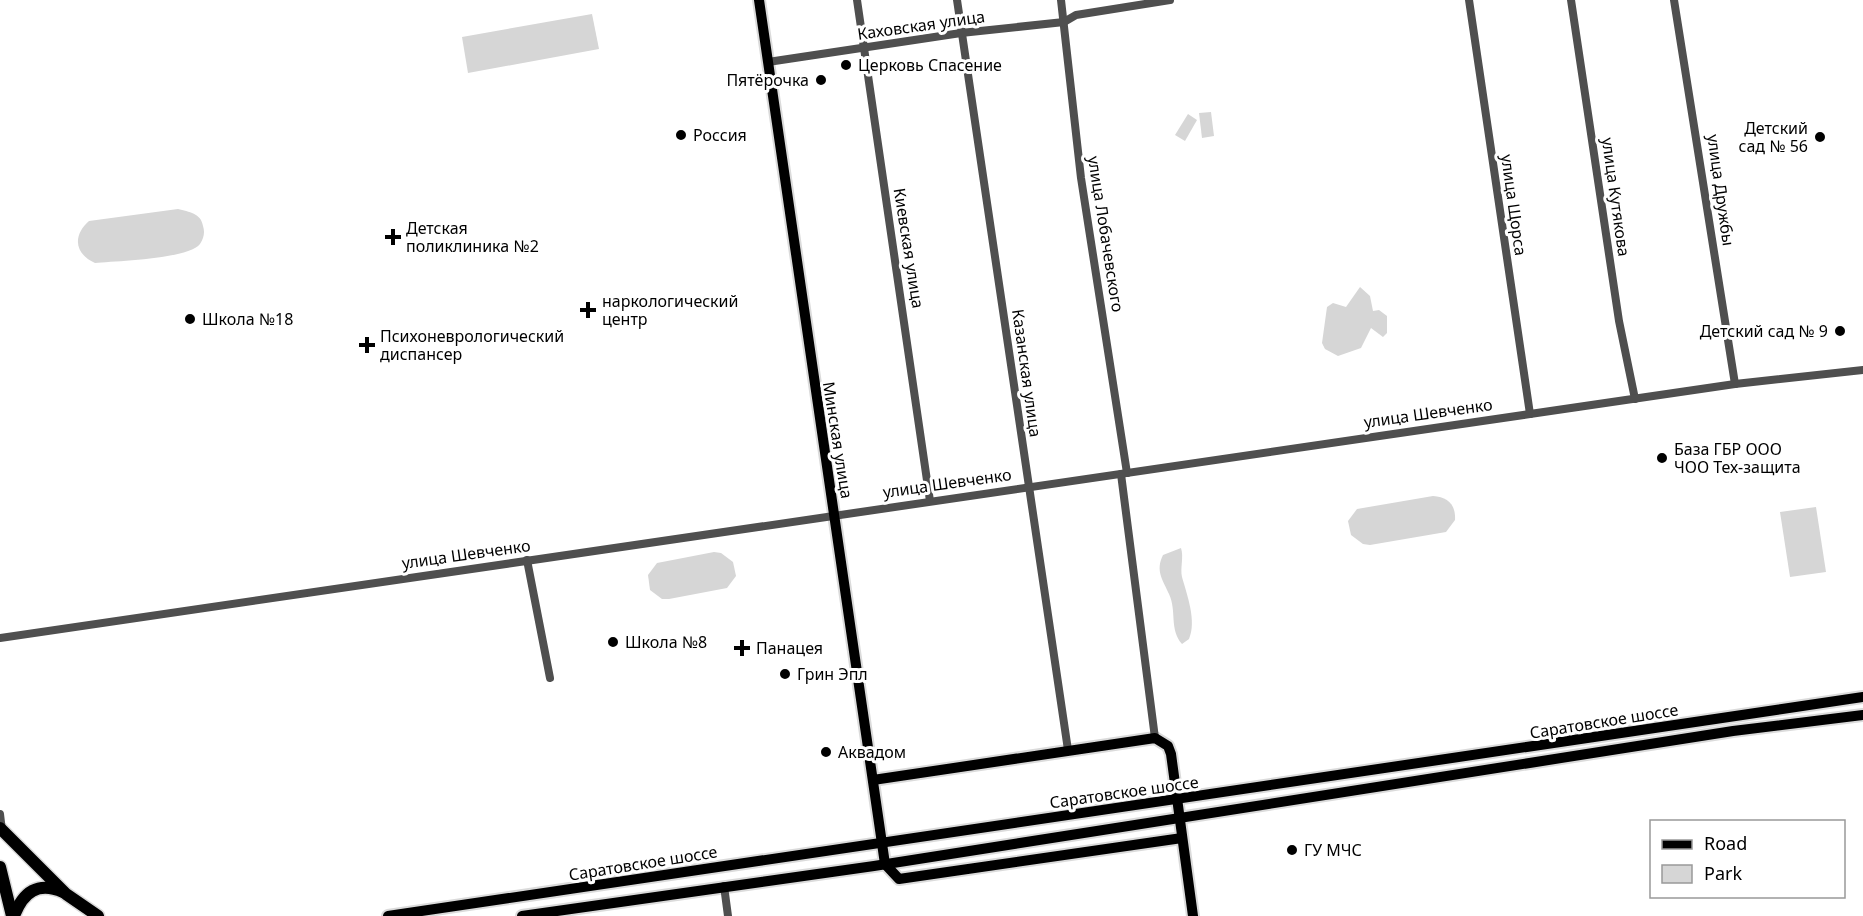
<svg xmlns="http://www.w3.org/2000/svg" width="1863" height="916" viewBox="0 0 1863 916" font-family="'Noto Sans',sans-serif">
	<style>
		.green { fill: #d6d6d6 }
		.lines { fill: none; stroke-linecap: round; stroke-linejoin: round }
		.major-casing { stroke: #dbdbdb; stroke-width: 14 }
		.highway-casing { stroke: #dbdbdb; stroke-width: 15 }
		.minor { stroke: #4f4f4f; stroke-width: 8 }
		.major { stroke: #000; stroke-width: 10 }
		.highway { stroke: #000; stroke-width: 12 }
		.poi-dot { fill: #000; stroke: #fff; stroke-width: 2 }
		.labels { text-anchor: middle; stroke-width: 6; stroke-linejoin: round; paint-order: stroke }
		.street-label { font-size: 16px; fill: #000; stroke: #fff }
		.poi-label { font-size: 16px; fill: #000; stroke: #fff; text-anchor: start }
	</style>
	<rect width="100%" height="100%" fill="#fff"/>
	<g class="green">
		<polygon points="592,14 599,49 468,73 462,37"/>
		<polygon points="1211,112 1214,136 1202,138 1199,113"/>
		<polygon points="1188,114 1197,120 1185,141 1175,135"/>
		<path d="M178,209C189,212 201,213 203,226C205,232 204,238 200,244C189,259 116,261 95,263C75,254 72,236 89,221Z"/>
		<polygon points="1360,287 1370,296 1373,311 1379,310 1387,316 1387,333 1383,337 1371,328 1361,348 1338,356 1325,349 1322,343 1327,307 1333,303 1346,307"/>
		<path d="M1433,496C1448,497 1456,505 1455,520L1446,532L1370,545L1363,544L1351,535L1348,521L1357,509Z"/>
		<polygon points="1816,507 1826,572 1790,577 1780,512"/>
		<path d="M1181,548C1184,557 1180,568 1182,577C1187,595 1197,621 1189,639L1182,644C1169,629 1177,611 1169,594C1163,580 1155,571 1163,555Z"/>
		<polygon points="714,552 721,553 733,562 736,576 727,588 669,599 662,599 650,590 648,575 657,563"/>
	</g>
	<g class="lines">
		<g class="major-casing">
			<g id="major">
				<polyline points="759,0 885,864 899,879 1182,838"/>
				<polyline points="873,780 1155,738 1168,746 1171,754 1193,916"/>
				<polyline points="388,916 1863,697"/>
				<polyline points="522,916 874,866 1733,731 1863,715"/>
			</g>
		</g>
		<g class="highway-casing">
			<g id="highway">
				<polyline points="0,828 66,894 98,916"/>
				<polyline points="0,867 12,916"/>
				<path d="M14,916C23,892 38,881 63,892"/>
			</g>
		</g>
		<g class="minor">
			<polyline points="857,0 930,501"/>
			<polyline points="957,0 1068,750"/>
			<polyline points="1061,0 1081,178 1127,473"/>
			<polyline points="1469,0 1530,414"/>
			<polyline points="1571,0 1619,321 1635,399"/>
			<polyline points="1674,0 1735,384"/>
			<polyline points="768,62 961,33 1064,22 1076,15 1170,0"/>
			<polyline points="1121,474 1155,738"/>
			<polyline points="527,560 550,678"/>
			<polyline points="0,638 1530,414 1735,384 1863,370"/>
			<polyline points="0,814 2,831"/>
			<polyline points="724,886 728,916"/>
		</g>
		<use href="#major" class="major"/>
		<use href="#highway" class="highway"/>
	</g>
	<g class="poi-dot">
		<circle cx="846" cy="65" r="6"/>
		<circle cx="821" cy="80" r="6"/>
		<circle cx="681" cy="135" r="6"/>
		<circle cx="1820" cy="137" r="6"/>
		<path d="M390 228h6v6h6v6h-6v6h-6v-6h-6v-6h6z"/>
		<path d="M585 301h6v6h6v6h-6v6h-6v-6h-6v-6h6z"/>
		<circle cx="190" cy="319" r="6"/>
		<circle cx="1840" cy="331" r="6"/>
		<path d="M364 336h6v6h6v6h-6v6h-6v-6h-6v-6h6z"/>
		<circle cx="1662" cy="458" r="6"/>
		<circle cx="613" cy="642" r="6"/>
		<path d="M739 639h6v6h6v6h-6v6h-6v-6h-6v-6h6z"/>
		<circle cx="785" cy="674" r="6"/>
		<circle cx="826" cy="752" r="6"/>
		<circle cx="1292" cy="850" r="6"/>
	</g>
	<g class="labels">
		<g class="street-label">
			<text transform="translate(921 25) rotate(-8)" y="6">Каховская улица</text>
			<text transform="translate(1721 190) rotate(82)" y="6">улица Дружбы</text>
			<text transform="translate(1616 197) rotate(82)" y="6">улица Кутякова</text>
			<text transform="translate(1514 205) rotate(82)" y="6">улица Щорса</text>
			<text transform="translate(1106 234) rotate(81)" y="6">улица Лобачевского</text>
			<text transform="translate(909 248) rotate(81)" y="6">Киевская улица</text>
			<text transform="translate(1027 373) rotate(82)" y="6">Казанская улица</text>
			<text transform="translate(1428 413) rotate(-8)" y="6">улица Шевченко</text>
			<text transform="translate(838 440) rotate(81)" y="6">Минская улица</text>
			<text transform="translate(947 483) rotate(-8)" y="6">улица Шевченко</text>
			<text transform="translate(466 554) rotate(-8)" y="6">улица Шевченко</text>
			<text transform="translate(1604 721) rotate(-9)" y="6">Саратовское шоссе</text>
			<text transform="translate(1124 792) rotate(-8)" y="6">Саратовское шоссе</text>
			<text transform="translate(643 863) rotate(-9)" y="6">Саратовское шоссе</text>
		</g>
		<g class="poi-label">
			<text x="858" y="71">Церковь Спасение</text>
			<text x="809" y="86" text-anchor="end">Пятёрочка</text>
			<text x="1808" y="134" text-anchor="end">Детский<tspan x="1808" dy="18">сад № 56</tspan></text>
			<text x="693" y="141">Россия</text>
			<text x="406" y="234">Детская<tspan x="406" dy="18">поликлиника №2</tspan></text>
			<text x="602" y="307">наркологический<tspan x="602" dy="18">центр</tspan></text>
			<text x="202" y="325">Школа №18</text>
			<text x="1828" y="337" text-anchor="end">Детский сад № 9</text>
			<text x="380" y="342">Психоневрологический<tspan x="380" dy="18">диспансер</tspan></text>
			<text x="1674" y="455">База ГБР ООО<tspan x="1674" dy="18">ЧОО Тех-защита</tspan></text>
			<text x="625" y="648">Школа №8</text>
			<text x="756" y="654">Панацея</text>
			<text x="797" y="680">Грин Эпл</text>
			<text x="838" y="758">Аквадом</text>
			<text x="1304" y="856">ГУ МЧС</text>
		</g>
	</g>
	<rect x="1650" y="820" width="195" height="78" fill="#ffffff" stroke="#999999" stroke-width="1.5"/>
	<rect x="1662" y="840" width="30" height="9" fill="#000000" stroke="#999999" stroke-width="1.5"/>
	<text x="1704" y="850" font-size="18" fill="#000000">Road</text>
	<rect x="1662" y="865" width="30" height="18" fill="#d6d6d6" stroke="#999999" stroke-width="1.5"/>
	<text x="1704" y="880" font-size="18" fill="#000000">Park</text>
</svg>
